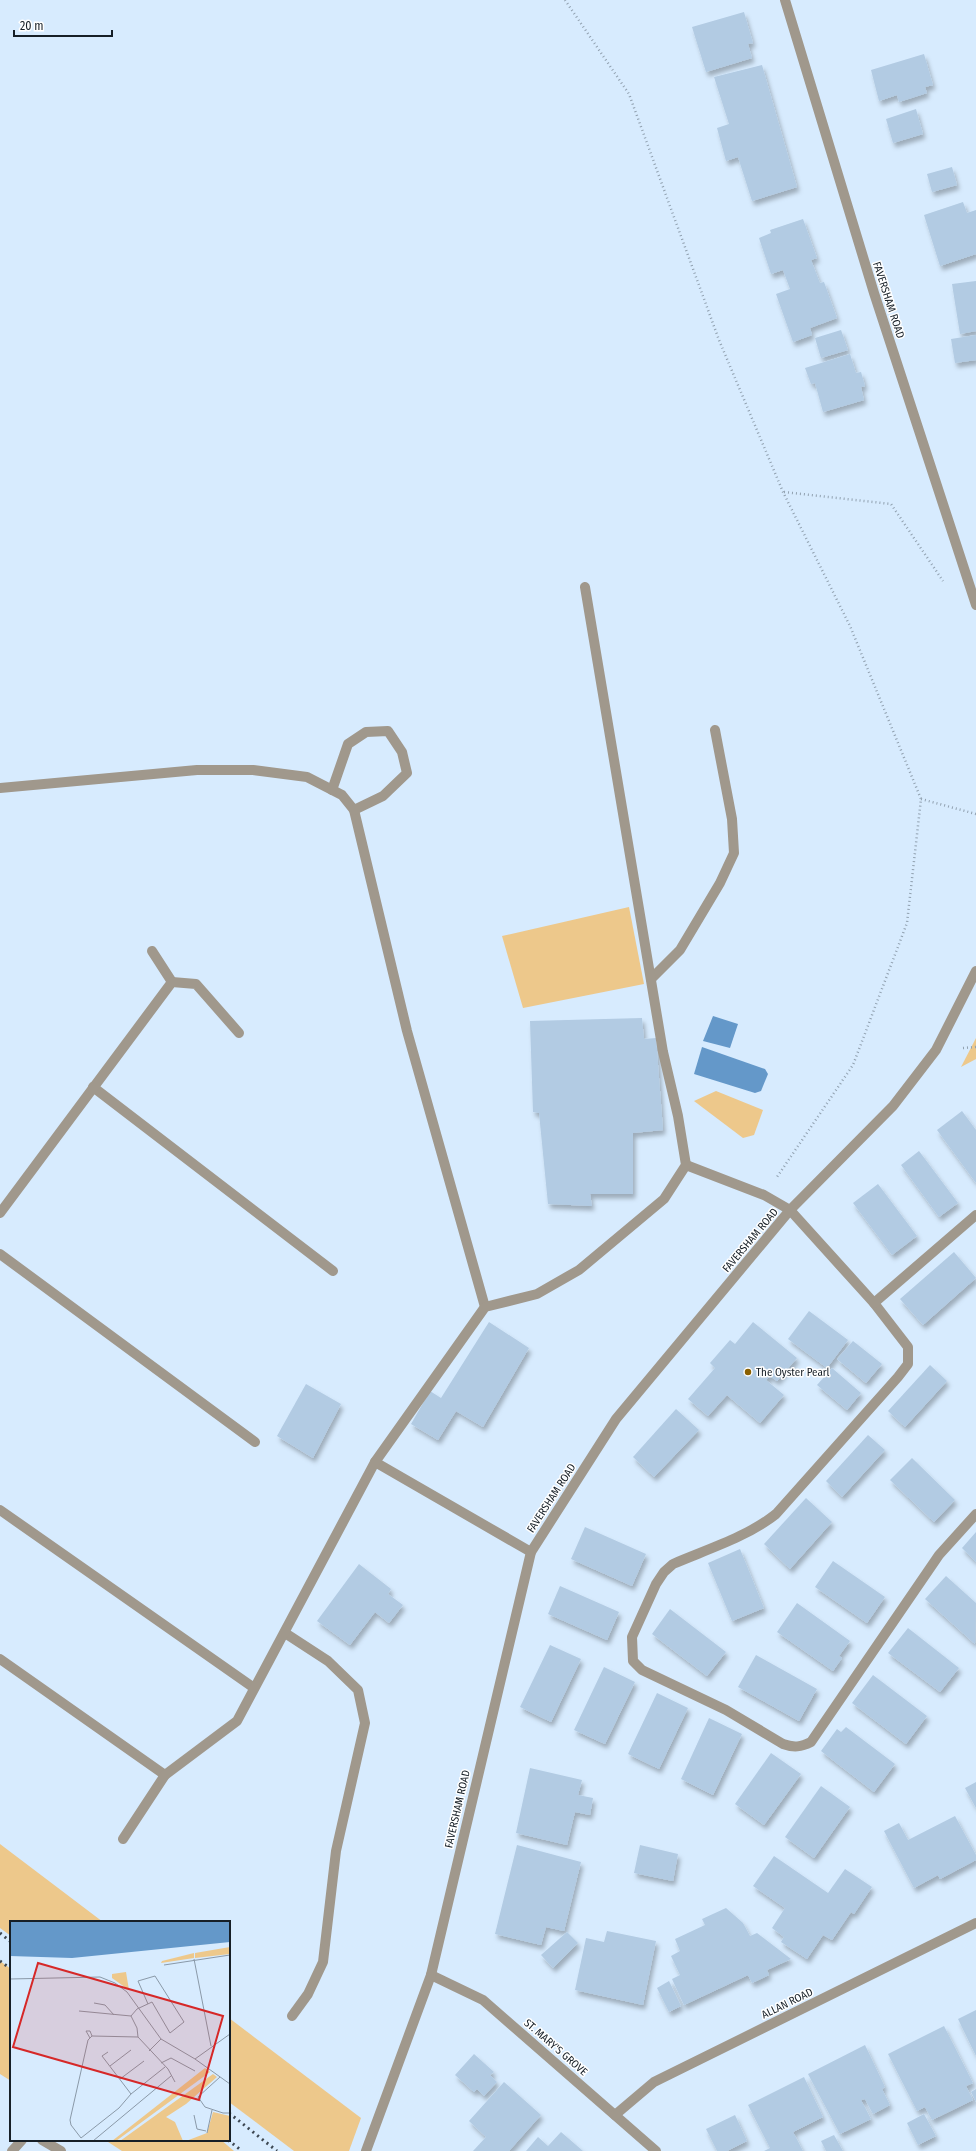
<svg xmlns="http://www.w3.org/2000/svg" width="976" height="2151" viewBox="0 0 976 2151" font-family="'Fira Sans Condensed',sans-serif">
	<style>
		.green { fill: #edc88b }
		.water { fill: #6498c9 }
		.building { fill: #b2cbe3; filter: url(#shadow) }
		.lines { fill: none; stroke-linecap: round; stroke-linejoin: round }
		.path { stroke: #91a1b0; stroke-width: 2.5; stroke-dasharray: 1 3; stroke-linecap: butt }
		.minor { stroke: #a0988c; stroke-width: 10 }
		.rail { stroke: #3c4752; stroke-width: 3; stroke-dasharray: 2 4; stroke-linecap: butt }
		.poi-dot { fill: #8a6001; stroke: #fff; stroke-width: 1.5 }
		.labels { text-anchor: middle; stroke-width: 3; stroke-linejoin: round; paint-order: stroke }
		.street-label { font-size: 11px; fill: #161f27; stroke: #fff }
		.poi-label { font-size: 11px; fill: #161f27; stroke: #fff; text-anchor: start }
		.inset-road { fill: none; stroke: #8a99a8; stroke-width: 1 }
		.view { fill: #d62828; fill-opacity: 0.15; stroke: #d62828; stroke-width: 2 }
		.inset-edge { fill: none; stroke: #161f27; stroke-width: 2 }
	</style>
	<defs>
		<filter id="shadow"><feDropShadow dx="2.5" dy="4.5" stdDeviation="2" flood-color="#0004"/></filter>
	</defs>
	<rect width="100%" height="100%" fill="#d7ebfe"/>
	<g class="green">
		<polygon points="629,907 644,984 523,1008 502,936"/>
		<polygon points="976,1038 976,1059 961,1067"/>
		<polygon points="716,1091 763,1110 754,1135 743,1138 694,1101"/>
		<polygon points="0,1844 103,1922 11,1922 11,1936 0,1928"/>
		<polygon points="0,1961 11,1969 11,2081 0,2074"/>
		<polygon points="229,2018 361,2118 349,2151 294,2151 229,2102"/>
		<polygon points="105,2140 221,2140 234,2151 122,2151"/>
	</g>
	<g class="water">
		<polygon points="713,1016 738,1024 730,1048 703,1041"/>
		<polygon points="702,1047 765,1069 768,1074 761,1091 755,1093 694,1074"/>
	</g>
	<g class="building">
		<polygon points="744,12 753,43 748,44 752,58 706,72 692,27"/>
		<polygon points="924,54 933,85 925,87 927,93 899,102 897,95 879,101 871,70"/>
		<polygon points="762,65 797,187 752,201 738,157 726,161 717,128 729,124 714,77"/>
		<polygon points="916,109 923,134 893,143 886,119"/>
		<polygon points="952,167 957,185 932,192 927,174"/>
		<polygon points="963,202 967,213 976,210 976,254 940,266 924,215"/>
		<polygon points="803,219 817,258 811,260 820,283 824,282 837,318 810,328 812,335 793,342 776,294 790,289 783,270 771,274 759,238 771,233 770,230"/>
		<polygon points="976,281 976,331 960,334 952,284"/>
		<polygon points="841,330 848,350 821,358 815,338"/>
		<polygon points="976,335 976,360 955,363 951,339"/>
		<polygon points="850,354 856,373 861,372 865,386 861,387 864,400 823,412 815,383 811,384 805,368"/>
		<polygon points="642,1018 644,1039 656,1038 663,1130 633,1133 633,1194 590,1194 592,1206 548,1204 539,1113 533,1112 530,1021"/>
		<polygon points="962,1111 976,1130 976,1183 937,1130"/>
		<polygon points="919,1151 958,1203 939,1217 901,1165"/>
		<polygon points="878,1184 917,1236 892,1255 853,1203"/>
		<polygon points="954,1252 976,1278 923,1325 900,1299"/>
		<polygon points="809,1311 848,1340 827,1368 788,1339"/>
		<polygon points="489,1322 529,1348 483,1427 456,1411 438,1440 411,1424 430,1391 441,1398"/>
		<polygon points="753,1322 797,1358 777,1381 770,1376 766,1380 784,1395 760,1423 727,1395 708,1416 688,1399 715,1368 710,1363 730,1340 735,1344"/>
		<polygon points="853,1341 882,1364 866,1383 837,1359"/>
		<polygon points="930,1365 947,1381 905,1427 888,1411"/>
		<polygon points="832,1368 861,1393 847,1410 817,1385"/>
		<polygon points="306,1384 341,1404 313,1458 277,1436"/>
		<polygon points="676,1409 699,1430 654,1477 633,1457"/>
		<polygon points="868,1435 885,1450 842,1497 826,1481"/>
		<polygon points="912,1458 955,1500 934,1522 890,1480"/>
		<polygon points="806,1498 832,1522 790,1569 764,1544"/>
		<polygon points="585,1527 646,1554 632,1586 571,1559"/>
		<polygon points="976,1532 976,1562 962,1548"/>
		<polygon points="740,1549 764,1608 732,1621 708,1563"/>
		<polygon points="833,1561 885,1597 867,1623 815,1587"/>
		<polygon points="359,1564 391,1589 388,1594 403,1605 389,1623 375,1612 350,1645 317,1621"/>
		<polygon points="946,1576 976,1603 975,1644 925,1599"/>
		<polygon points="560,1586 619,1612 607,1640 548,1614"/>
		<polygon points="797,1603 850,1641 839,1656 842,1658 833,1671 777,1632"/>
		<polygon points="670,1609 726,1652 707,1676 652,1634"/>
		<polygon points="908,1628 959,1668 940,1692 888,1653"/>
		<polygon points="550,1645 581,1659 551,1722 520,1707"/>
		<polygon points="756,1655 817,1689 799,1721 738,1687"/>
		<polygon points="604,1667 635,1682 605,1744 574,1730"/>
		<polygon points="873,1675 927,1716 906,1744 852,1703"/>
		<polygon points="657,1693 688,1708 659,1769 628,1754"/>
		<polygon points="709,1718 742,1734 713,1795 681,1779"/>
		<polygon points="846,1727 895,1764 874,1792 821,1751 837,1729 841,1732"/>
		<polygon points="771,1753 801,1774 764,1825 735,1804"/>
		<polygon points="530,1768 582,1780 578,1795 593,1798 590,1815 575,1812 567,1845 516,1833"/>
		<polygon points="976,1782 976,1808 965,1788"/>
		<polygon points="821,1786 850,1807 814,1858 785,1837"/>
		<polygon points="955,1816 976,1855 976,1860 940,1879 938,1875 914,1888 884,1831 899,1823 908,1840"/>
		<polygon points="517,1845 581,1862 564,1931 546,1927 541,1945 495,1934"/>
		<polygon points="640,1845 678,1854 673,1881 634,1873"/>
		<polygon points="774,1856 828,1893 845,1869 872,1887 854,1914 851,1912 832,1940 823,1935 807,1959 781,1942 784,1937 772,1928 785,1908 753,1886"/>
		<polygon points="726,1908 743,1923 750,1936 757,1933 791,1959 767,1970 769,1975 752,1983 748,1975 684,2005 672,1979 680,1975 671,1956 680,1951 675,1939 705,1925 702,1919"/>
		<polygon points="607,1931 656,1941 643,2005 575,1990 586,1938 604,1942"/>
		<polygon points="567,1932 578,1943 553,1968 541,1955"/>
		<polygon points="669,1981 681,2006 669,2012 657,1988"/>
		<polygon points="976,2010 976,2056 958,2019"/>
		<polygon points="944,2026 973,2083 966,2086 973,2100 932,2120 925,2107 917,2111 888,2054"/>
		<polygon points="865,2045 885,2087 882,2089 890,2105 873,2114 865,2099 861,2100 871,2119 840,2134 808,2074"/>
		<polygon points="474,2054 494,2072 490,2075 497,2082 484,2096 477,2089 474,2092 455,2075"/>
		<polygon points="804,2077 823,2117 793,2132 803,2151 764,2151 770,2148 748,2105"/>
		<polygon points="504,2082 541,2115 509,2151 473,2151 486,2137 469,2121"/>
		<polygon points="976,2089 976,2102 971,2092"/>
		<polygon points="924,2114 936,2136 918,2145 907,2123"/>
		<polygon points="735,2115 747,2141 727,2151 717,2151 706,2129"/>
		<polygon points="561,2132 583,2151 526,2151 538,2137 548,2146"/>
		<polygon points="834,2135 843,2151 826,2151 821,2141"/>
	</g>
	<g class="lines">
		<g class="path">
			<polyline points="565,0 629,94 719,340 783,492 850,626 921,799 907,923 853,1065 777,1177"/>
			<polyline points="784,492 891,504 943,581"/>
			<polyline points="921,799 976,814"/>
			<polyline points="963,1048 976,1047"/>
		</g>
		<g class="minor">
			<polyline points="785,0 874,293 976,605"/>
			<polyline points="0,788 197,770 253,770 307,777 342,795 354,810 407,1031 485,1307"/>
			<polyline points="332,790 348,744 366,732 388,731 402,752 407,773 383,796 354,810"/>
			<polyline points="152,951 172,982"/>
			<polyline points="651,979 680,950 720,883 734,853 732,819 715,730"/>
			<polyline points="93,1087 333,1271"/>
			<path d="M686,1165L764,1195L790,1210L874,1303L908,1347V1364L898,1377L776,1514C747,1537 708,1549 673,1564L664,1572L656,1584L632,1637L633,1661L642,1670L726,1710L783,1744C794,1748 801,1747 811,1742L939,1555L976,1514"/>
			<polyline points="0,1213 172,982 196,984 239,1033"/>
			<polyline points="0,1254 255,1442"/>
			<polyline points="874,1303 976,1215"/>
			<polyline points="375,1462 531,1552"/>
			<polyline points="0,1510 254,1688"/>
			<polyline points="285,1633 328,1661 358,1690 365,1723 336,1851 323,1962 308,1994 292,2016"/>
			<polyline points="0,1659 165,1775"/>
			<polyline points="123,1839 165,1775 237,1721 375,1462 485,1307 537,1294 579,1270 664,1199 686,1165 678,1116 663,1052 585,587"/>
			<polyline points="431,1975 483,2000 656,2151"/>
			<polyline points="615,2115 654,2082 976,1923"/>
			<polyline points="42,2140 61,2151"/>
			<polyline points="12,2151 22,2140"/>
			<polyline points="366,2151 431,1975 531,1552 616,1419 790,1210 893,1106 936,1050 976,971"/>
		</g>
		<g class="rail">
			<polyline points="0,1933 11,1942"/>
			<polyline points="0,1961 11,1969"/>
			<polyline points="229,2113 277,2151"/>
			<polyline points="228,2140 242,2151"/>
		</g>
	</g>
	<circle class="poi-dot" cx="748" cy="1372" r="4"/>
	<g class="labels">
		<g class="street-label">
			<text transform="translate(889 300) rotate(72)" y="4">FAVERSHAM ROAD</text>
			<text transform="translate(750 1240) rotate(-50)" y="4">FAVERSHAM ROAD</text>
			<text transform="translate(551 1498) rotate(-57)" y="4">FAVERSHAM ROAD</text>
			<text transform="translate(457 1809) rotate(-77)" y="4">FAVERSHAM ROAD</text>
			<text transform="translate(787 2003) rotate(-26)" y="4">ALLAN ROAD</text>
			<text transform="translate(556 2047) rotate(41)" y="4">ST. MARY'S GROVE</text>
		</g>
		<g class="poi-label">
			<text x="756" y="1376">The Oyster Pearl</text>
		</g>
	</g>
	<g transform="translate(10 1921)">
		<rect width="220" height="220" fill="#d7ebfe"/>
		<path d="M220,26V33L185,37V32ZM184,32V37L151,42L152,40ZM116,51L119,69L102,57V53ZM195,147L200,151L106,220H102ZM203,153L207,156L176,183L156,196L165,201L173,220H110ZM203,191L220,195L219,220H176L197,212Z" fill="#edc88b"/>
		<path d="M0,0H220V21L62,37L0,35Z" fill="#6498c9"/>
		<path class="inset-road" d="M184,38L201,125M154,44L220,34M0,58L90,56L105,62L117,71L151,118L185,138L220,163M84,82L95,84L104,94M69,90L121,95L127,107L128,116L158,148L165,161M121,95L127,88L142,81L160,112L174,101L145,55L128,60L138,83M128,116L82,115L78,119L60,199L61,204L71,217L109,187L121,173L155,146M80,117L76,110H80L82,115M139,130L151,118M98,131L92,135L121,173M185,138L220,113M151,142L161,137L185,150M100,145L121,129M210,156L188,176L195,186L213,192H220M110,158L134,140M184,194L187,208L196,210M197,212L202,189M83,220L161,155"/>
		<path class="view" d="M28,42L213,95L189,179L3,126Z"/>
		<rect width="220" height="220" class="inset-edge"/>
	</g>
	<path d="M14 30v6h98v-6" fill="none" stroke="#161f27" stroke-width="2"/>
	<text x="20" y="30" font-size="12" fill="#161f27" stroke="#ffffff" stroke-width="3" paint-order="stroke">20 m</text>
</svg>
